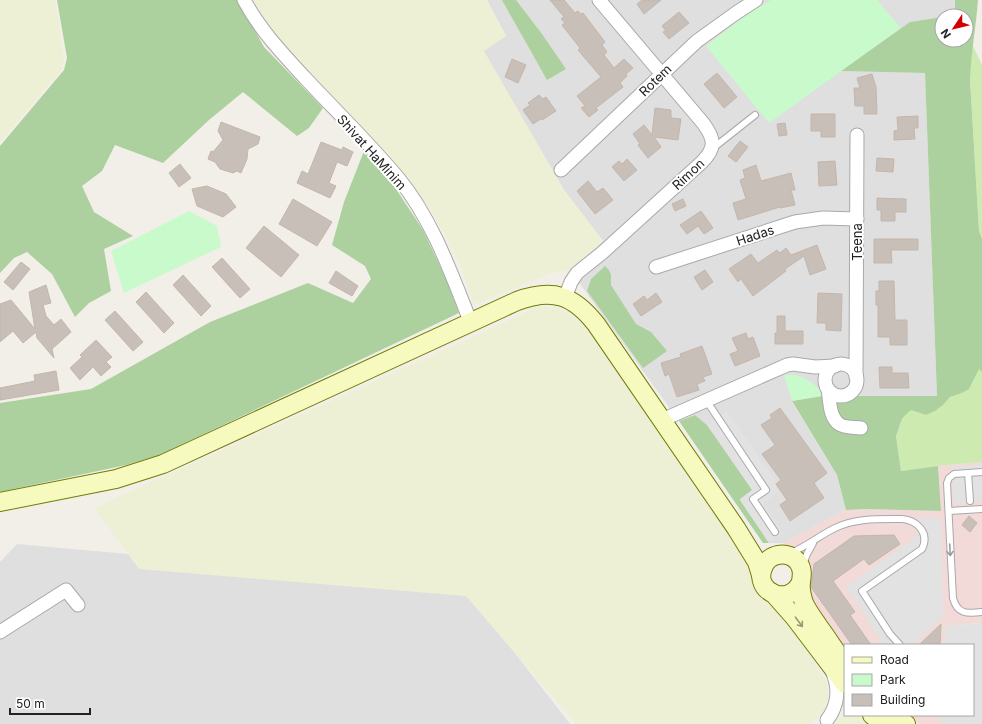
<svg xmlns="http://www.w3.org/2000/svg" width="982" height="724" viewBox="0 0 982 724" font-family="Inter,sans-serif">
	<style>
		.residential { fill: #e0dfdf }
		.commercial { fill: #f2dad9 }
		.farmland { fill: #eef0d5 }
		.grass { fill: #cdebb0 }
		.forest { fill: #add19e }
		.park { fill: #c8facc }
		.parking { fill: #e2e2e2 }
		.building { fill: #c7bfb8; stroke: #c4b6ab }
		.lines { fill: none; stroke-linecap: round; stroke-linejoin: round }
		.lane-casing { stroke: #a9a9a9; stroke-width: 8 }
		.street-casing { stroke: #a9a9a9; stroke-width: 15 }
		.secondary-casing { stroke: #707d05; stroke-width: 20 }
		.lane { stroke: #fff; stroke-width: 6 }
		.street { stroke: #fff; stroke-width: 13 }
		.secondary { stroke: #f7fabf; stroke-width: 18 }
		.oneway { stroke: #9c9c9c }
		.oneway2 { stroke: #979978 }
		.labels { text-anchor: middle; stroke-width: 4; stroke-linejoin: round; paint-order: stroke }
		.street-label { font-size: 13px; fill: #222; stroke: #fff }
	</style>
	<rect width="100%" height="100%" fill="#f2efe9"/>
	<g class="residential">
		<polygon points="487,0 955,0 955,15 910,22 841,71 925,73 937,397 822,396 792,402 837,475 846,510 783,543 769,543 740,499 752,490 707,425 695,415 679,421 570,270 603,241 564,190 483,51 506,36"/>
		<polygon points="17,544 461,584 570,724 0,724 0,562"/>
	</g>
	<g class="commercial">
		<polygon points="982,462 982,623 946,626 945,645 845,645 845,656 814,609 800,557 783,543 846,510 865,509 941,511 938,466"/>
		<polygon points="903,715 941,715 940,724 920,724"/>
	</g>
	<g class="farmland">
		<polygon points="0,0 55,0 64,58 62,69 0,142"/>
		<polygon points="251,0 487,0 506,36 484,51 564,190 603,241 570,270 552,273 474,305 461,266 440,226 423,199 281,43 253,6"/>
		<polygon points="538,306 558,308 571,315 585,327 735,541 747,563 752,579 758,590 780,613 798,636 828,684 828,697 825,709 820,717 809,724 576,724 466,596 139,569 94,508 512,319"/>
		<polygon points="845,714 845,715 860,715 868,724 831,724"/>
	</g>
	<g class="grass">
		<polygon points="973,46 982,65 982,239 979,231 970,80 970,58"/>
		<path d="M979,368L982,372V462L938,466L901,471L896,436C902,423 898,420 911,409L926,415L944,404L950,397L962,393L969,389Z"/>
	</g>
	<g class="forest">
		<polygon points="57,0 238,0 264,47 323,108 309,128 297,136 243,92 209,120 163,163 115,145 102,171 82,186 94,212 133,236 104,249 111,291 89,303 75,317 52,274 27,252 14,258 0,273 0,146 64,70 67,58"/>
		<polygon points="502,0 516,0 542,34 566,69 547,80"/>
		<path d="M955,0H978C976,27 971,53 970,80L979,231L982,239V372L979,369L969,389L962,393L950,397L944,404L935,411L926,415L911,410C898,420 902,423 896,436L901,471L938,466L941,511L865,509L846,510L837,475L792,401L822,396H937L925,73L840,71L910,22L942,17V40H966V16H947L955,15Z"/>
		<polygon points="364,151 394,186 423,230 447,281 459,313 160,455 126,465 0,492 0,403 91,389 210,322 308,283 353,303 371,279 365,266 332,245 344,202"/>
		<polygon points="605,266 609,270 611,275 611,285 636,324 651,332 667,351 643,368 587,291 591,279"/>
		<polygon points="695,415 707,425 753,490 740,500 769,543 763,543 679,421"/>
	</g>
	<g class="park">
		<polygon points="771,0 877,0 901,28 769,123 706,46 746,15"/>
		<polygon points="189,211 217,226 221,247 124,293 111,251"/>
		<path d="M796,375C807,379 818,384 822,396L792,401L784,375Z"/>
	</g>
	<g class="parking">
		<polygon points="727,411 776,481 774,483 779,491 763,503 784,533 769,543 740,499 752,490 707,425"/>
		<polygon points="982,465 982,501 955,504 951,467"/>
		<polygon points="916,518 941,518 943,616 914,645 884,645 846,587 918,535"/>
		<polygon points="982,623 982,724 940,724 941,715 973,715 973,645 945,645 946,626"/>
	</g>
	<g class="building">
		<polygon points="550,0 564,0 575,13 578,11 581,14 583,13 605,42 602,45 607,52 604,55 614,68 624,59 633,68 626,74 627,76 620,83 623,87 596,108 598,110 589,117 581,108 585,106 577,96 601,77 578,50 580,48 562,25 565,23 561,19 564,17"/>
		<polygon points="642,0 661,0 644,14 637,4"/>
		<polygon points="679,12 689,23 669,39 663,32 666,31 662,26"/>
		<polygon points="512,59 526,65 518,83 505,77"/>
		<polygon points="717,73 737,97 724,108 704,84"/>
		<polygon points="872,74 876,87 877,114 864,114 864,106 855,106 854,88 860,88 857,78"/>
		<polygon points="539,95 543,99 546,97 556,111 542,120 541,119 533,124 523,110 530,105 528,103"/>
		<polygon points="655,108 671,110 671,118 681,119 678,140 654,137 661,147 648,158 638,145 640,144 633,134 644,125 652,135"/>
		<polygon points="811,114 835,114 835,137 821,137 821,131 811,131"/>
		<polygon points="918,116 918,128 914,128 915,139 894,140 894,131 898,130 897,117"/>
		<polygon points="221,122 260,137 258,144 248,149 247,159 241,173 237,171 233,173 220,169 215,162 208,159 211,151 213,152 223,140 218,131"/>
		<polygon points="785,123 787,135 779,136 777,124"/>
		<polygon points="740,141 748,147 736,162 728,156"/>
		<polygon points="321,142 342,150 343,147 353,152 347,166 337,162 329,183 336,186 330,198 297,183 302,171 308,174"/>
		<polygon points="877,158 894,159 893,172 876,171"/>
		<polygon points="627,159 637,170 624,181 612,167 619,161 622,164"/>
		<polygon points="835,161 837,185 819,186 818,162"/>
		<polygon points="180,164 191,178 179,187 169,173"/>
		<polygon points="756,165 761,181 791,173 795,190 791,190 795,205 780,208 780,207 738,220 733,203 746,199 740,180 745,178 743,170"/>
		<polygon points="588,181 597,192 603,188 613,200 595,214 577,191"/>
		<polygon points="207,186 226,194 236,207 223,217 197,206 192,189"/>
		<polygon points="877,198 906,199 906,212 895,212 895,221 881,221 881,210 877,210"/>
		<polygon points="293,199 332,222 317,246 279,224"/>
		<polygon points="683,199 686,206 675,211 672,204"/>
		<polygon points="701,211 713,228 704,234 698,226 687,234 680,225"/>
		<polygon points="264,226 299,255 281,277 246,248"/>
		<polygon points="874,239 918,239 918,250 891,250 892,263 874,263"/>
		<polygon points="817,245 826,269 810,275 804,256 785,269 786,271 753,296 741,279 738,282 729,269 751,254 758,263 777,250 780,253 786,248 791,255"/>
		<polygon points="222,258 250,289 240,298 212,267"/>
		<polygon points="21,262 30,269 13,290 4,282"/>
		<polygon points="705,270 713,282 702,290 694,277"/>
		<polygon points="336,271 358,286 352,296 329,283"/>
		<polygon points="183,275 211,306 201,316 173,285"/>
		<polygon points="879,281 894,281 895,320 907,320 907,345 890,345 890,337 878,337 878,305 876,305 876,291 879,291"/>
		<polygon points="46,285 51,303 43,305 46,316 54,325 61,319 71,332 52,349 54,358 37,338 36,332 23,343 13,331 0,342 0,304 11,300 35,329 29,292"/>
		<polygon points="146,292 174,323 164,333 136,302"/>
		<polygon points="656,293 662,302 641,316 633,304 644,296 647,300"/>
		<polygon points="818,293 842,294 841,331 826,330 826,323 817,323"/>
		<polygon points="115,311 143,342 133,351 105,320"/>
		<polygon points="777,316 785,316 785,331 803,331 803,344 775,344 775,333 777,333"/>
		<polygon points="746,333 748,339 753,337 760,356 735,366 730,354 738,351 732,338"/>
		<polygon points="96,340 112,357 106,362 111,367 101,376 93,367 80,380 70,368 82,357 80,355"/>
		<polygon points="702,346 712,374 703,377 705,381 697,384 699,390 677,397 669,374 665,376 661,363 681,357 680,354"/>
		<polygon points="879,367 892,367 892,373 908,373 909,388 880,388"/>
		<polygon points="56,371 59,390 0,400 0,388 35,381 34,375"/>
		<polygon points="780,408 827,473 814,483 824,498 790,521 780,505 787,500 776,484 781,480 762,454 775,445 761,425 772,418 770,415"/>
		<polygon points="969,516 977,523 970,532 962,525"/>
		<polygon points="894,535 900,544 869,565 864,559 833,581 855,612 850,615 871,645 852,645 811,587 814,564 854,536"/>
		<polygon points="941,624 940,645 919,645"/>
	</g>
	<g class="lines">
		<g class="lane-casing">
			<g id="lane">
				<polyline points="712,149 755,115"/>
				<polyline points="706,400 766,490 753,499 775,532"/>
				<path d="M982,472L954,474L949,478L947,483L953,598C957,614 967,614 982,612"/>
				<polyline points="968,473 970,501"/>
				<polyline points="949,511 982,509"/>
				<path d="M791,553C807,546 819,536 835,528C856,518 878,519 902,519C917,520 930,533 922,549L862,591L890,634L900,645"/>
				<polyline points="803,564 807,554 813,543"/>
			</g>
		</g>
		<g class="street-casing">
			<g id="street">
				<path d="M244,0C260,30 283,54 306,79C337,112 370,144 399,179C433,221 451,273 471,323"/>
				<polyline points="561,170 697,41 736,13 756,0"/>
				<polyline points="656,267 795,222 823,218 857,219"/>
				<path d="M565,298L571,282L577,273L602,253L702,162C716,148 715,139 703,123L599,0"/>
				<circle cx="841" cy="380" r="16"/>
				<polyline points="856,377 857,135"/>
				<path d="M828,389C830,400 829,417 839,424C844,428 854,427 861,428"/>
				<polyline points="662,420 787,365 793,364 815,367 835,366"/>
				<polyline points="0,632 66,590 78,605"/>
				<path d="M827,720C838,706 840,688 832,671"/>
			</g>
		</g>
		<g class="secondary-casing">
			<g id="secondary">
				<path d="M0,502L116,479L163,464L517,301C553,288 573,295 596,324L736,528L757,562L761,575"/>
				<path d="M801,582C789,608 753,592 763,568C768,553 788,550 798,562C803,569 802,575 801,582C800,589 802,597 804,603C808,612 814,619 819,627C828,639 836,652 845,664"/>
				<polyline points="773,593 795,618 845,684"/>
				<polyline points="872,715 884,724"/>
				<polyline points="890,715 906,724"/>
			</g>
		</g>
		<use href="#lane" class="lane"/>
		<use href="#street" class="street"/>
		<use href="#secondary" class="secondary"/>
	</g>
	<defs><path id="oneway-shaft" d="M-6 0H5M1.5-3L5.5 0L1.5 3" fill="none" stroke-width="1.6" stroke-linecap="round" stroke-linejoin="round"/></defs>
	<use class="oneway" href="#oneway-shaft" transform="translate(950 550) rotate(87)"/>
	<use class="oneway2" href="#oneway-shaft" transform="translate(799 622) rotate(53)"/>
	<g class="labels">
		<g class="street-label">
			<text transform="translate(655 80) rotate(-44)" y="5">Rotem</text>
			<text transform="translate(372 152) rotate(48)" y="5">Shivat HaMinim</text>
			<text transform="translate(688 174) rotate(-43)" y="5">Rimon</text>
			<text transform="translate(755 235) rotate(-18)" y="5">Hadas</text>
			<text transform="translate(857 242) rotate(-90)" y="5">Teena</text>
		</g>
	</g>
	<rect x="844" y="644" width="130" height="72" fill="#ffffff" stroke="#a7a7a7"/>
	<rect x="852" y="657" width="20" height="6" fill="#f7fabf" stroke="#a7a7a7"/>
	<text x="880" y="664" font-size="12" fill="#222222">Road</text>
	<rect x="852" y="674" width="20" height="12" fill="#c8facc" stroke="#a7a7a7"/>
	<text x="880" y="684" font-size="12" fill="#222222">Park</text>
	<rect x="852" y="694" width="20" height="12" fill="#c7bfb8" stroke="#a7a7a7"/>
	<text x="880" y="704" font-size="12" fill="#222222">Building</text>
	<g transform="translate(954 28) rotate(235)"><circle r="19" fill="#ffffff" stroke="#a7a7a7"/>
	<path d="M0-3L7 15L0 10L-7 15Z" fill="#d40000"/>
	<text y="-6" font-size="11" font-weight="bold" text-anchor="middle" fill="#222222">N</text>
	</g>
	<path d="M10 708v6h80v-6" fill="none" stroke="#222222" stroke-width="2"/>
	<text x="16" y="708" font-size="12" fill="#222222" stroke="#ffffff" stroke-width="3" paint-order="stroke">50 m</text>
</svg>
